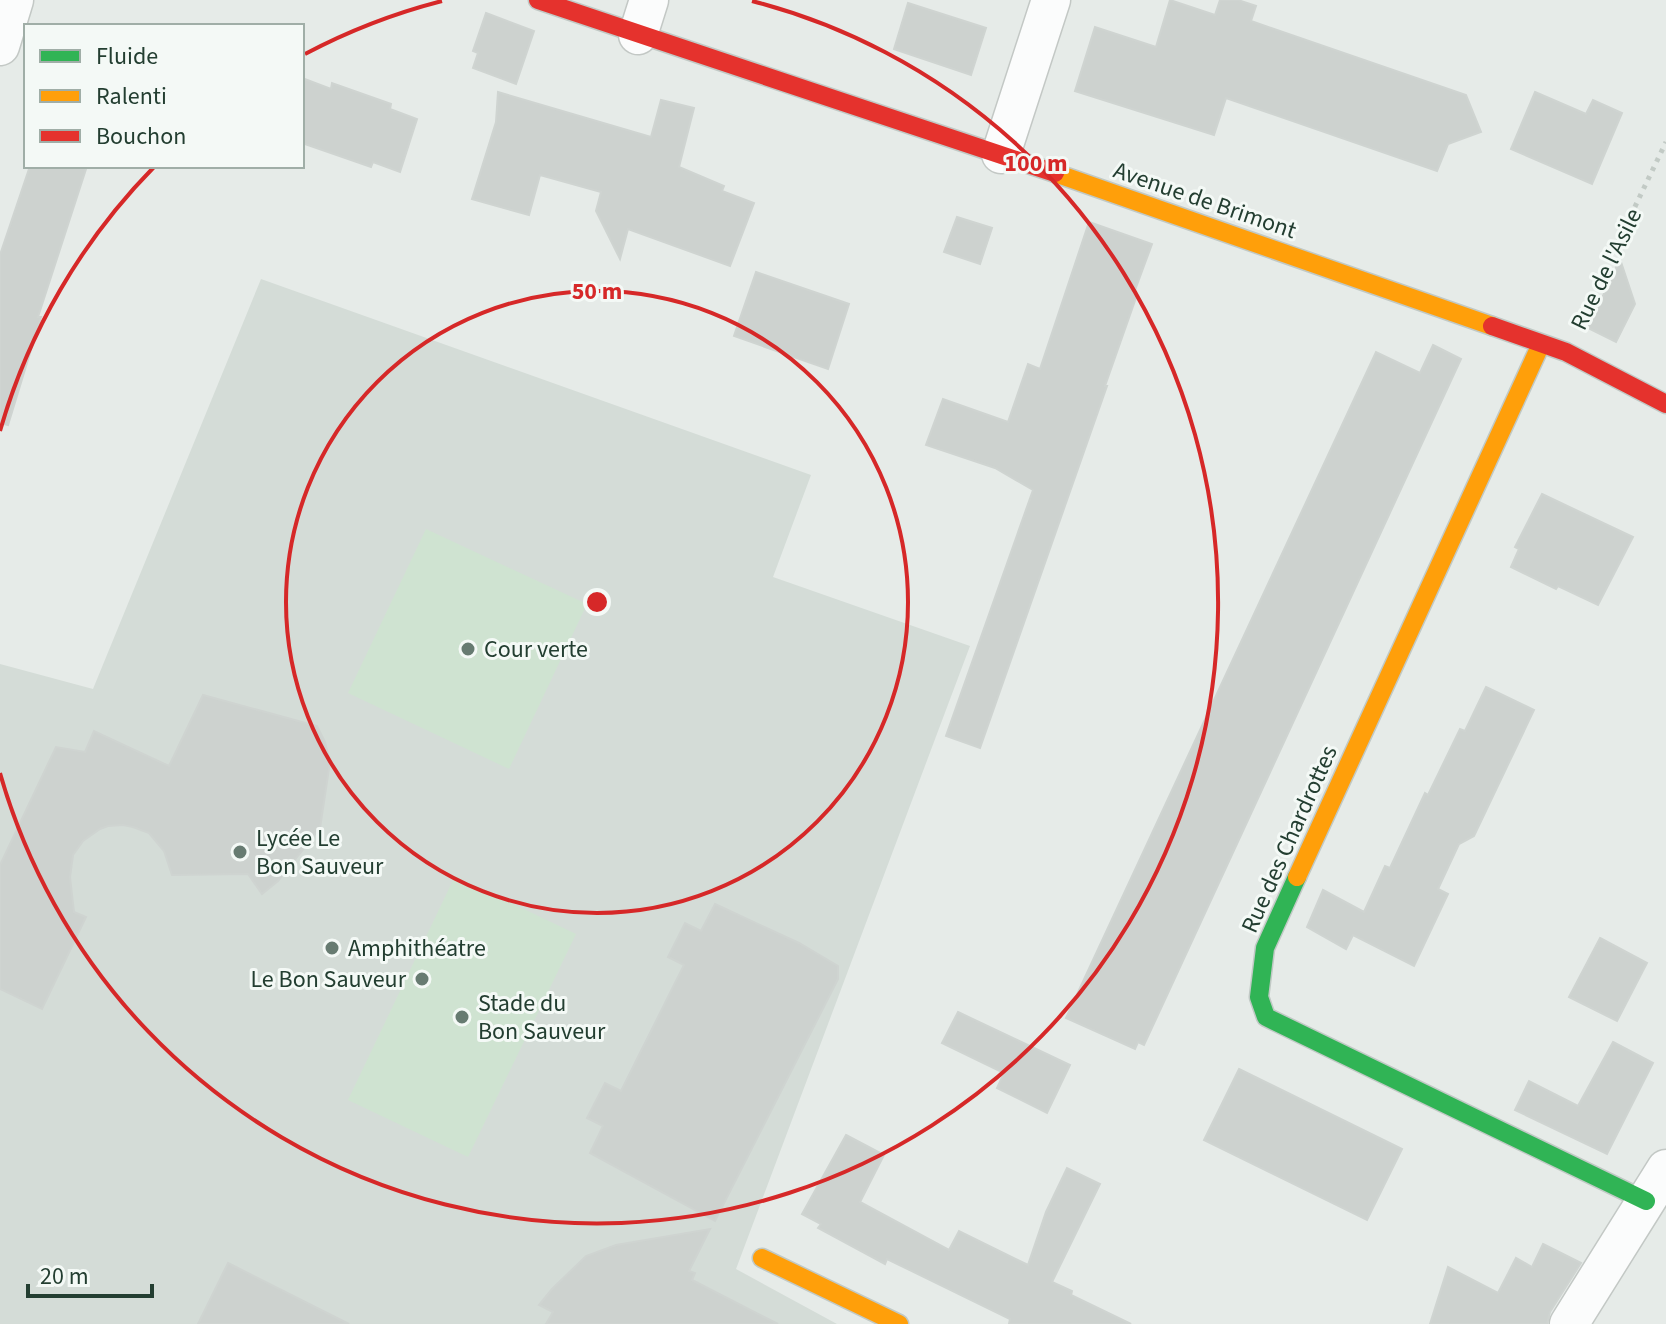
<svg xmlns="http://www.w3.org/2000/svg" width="1666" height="1324" viewBox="0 0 1666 1324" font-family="'Source Sans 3',sans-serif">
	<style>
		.built { fill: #d4dcd7 }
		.green { fill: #cfe3d1 }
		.building { fill: #cdd2cf; stroke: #cfd4d1; stroke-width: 2 }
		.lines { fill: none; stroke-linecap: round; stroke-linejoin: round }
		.street-casing { stroke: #c3c8c5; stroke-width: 41 }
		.fast-casing { stroke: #c1c9c5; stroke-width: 21 }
		.slow-casing { stroke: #c1c9c5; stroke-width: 21 }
		.jam-casing { stroke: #c1c9c5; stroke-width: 21 }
		.path { stroke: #c2cac5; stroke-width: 5; stroke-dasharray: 4 6; stroke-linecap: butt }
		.street { stroke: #fbfcfc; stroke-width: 38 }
		.fast { stroke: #30b455; stroke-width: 18 }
		.slow { stroke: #ff9f0a; stroke-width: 18 }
		.jam { stroke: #e5322d; stroke-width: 18 }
		.ring { fill: none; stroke: #d62828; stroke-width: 4 }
		.poi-dot { fill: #677b71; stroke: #f4f9f6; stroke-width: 3 }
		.labels { text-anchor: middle; stroke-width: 6; stroke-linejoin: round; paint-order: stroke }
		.street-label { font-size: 24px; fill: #233e31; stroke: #f4f9f6 }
		.poi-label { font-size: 24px; fill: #233e31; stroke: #f4f9f6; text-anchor: start }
		.centre { fill: #d62828; stroke: #f4f9f6; stroke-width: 4 }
		.ring-label { font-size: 24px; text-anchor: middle; font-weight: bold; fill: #d62828; stroke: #f4f9f6; stroke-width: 6; stroke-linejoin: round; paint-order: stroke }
	</style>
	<rect width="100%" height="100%" fill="#e6ebe8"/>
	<polygon class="built" points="261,279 811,475 773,577 970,646 736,1269 837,1324 0,1324 0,664 93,689"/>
	<g class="green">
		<polygon points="426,529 587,604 509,769 348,693"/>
		<polygon points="455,876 576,934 468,1157 348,1100"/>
	</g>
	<g class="building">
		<polygon points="1170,0 1215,15 1220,0 1238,0 1256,6 1251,21 1466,95 1481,132 1448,144 1437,171 1226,98 1214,135 1075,91 1095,27 1156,47"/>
		<polygon points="908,3 986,28 971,75 894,49"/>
		<polygon points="486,13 534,31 516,84 473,68 478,53 473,51"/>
		<polygon points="302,78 331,89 332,83 391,104 390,109 417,119 400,172 373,162 371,167 302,143"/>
		<polygon points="498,92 651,137 661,100 694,108 679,167 724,186 722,191 754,203 730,266 628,229 620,259 596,211 601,192 540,175 529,215 472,199 496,122"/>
		<polygon points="1535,92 1586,114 1593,100 1622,113 1592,184 1511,149"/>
		<polygon points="30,166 87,166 38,317 41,317 8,425 0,423 0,255"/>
		<polygon points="957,217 992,228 980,264 944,252"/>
		<polygon points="1089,222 1152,244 1134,293 1137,295 1105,386 1107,386 980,748 946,736 1033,490 995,468 926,445 943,399 1008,422 1028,364 1040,369"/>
		<polygon points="1620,259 1635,304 1616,342 1588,328"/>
		<polygon points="756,272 849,304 828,369 734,336"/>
		<polygon points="1433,345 1461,359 1144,1045 1138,1042 1135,1049 1066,1018 1376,352 1420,373"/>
		<polygon points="1542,494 1633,537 1598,605 1558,586 1556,589 1511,567 1519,549 1515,547"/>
		<polygon points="1486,687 1534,710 1474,836 1459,844 1438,889 1448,894 1414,966 1353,935 1346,949 1307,927 1323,890 1364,912 1385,866 1390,868 1425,793 1428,795 1460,729 1465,731"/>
		<polygon points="203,695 317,726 325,742 330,762 320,828 278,881 262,894 248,874 172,875 164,851 149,833 133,827 123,825 108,826 100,829 83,841 73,855 70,877 74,912 86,917 42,1009 0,989 0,865 56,747 85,752 94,731 169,766"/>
		<polygon points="715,904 799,943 838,966 838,979 715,1221 590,1153 603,1126 587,1118 605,1083 621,1091 684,965 668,957 685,923 701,931"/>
		<polygon points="1600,938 1647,963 1617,1021 1569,997"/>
		<polygon points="958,1012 1070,1065 1047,1113 997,1088 1004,1073 942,1043"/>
		<polygon points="1613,1042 1653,1063 1607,1154 1515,1110 1529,1081 1578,1106"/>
		<polygon points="1239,1069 1402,1149 1367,1220 1204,1140"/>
		<polygon points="846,1135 884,1155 860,1202 949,1250 959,1231 1028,1265 1046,1212 1067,1168 1100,1184 1052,1282 1072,1291 1071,1295 1131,1324 1009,1324 1010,1319 887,1259 885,1264 818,1228 821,1224 802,1214"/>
		<polygon points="710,1229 689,1271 695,1273 692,1280 778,1324 546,1324 553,1312 539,1305 552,1289 586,1256 616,1245"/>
		<polygon points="1543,1244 1581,1263 1550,1312 1547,1324 1430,1324 1448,1267 1498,1293 1516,1258 1532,1267"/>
		<polygon points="228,1263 349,1324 198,1324"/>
	</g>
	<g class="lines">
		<g class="street-casing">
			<g id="street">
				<polyline points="638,35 649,0"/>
				<polyline points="0,46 14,0"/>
				<polyline points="1001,154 1051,0"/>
				<polyline points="1569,1324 1666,1169"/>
			</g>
		</g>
		<g class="fast-casing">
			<polyline id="fast" points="1297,877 1265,948 1259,997 1266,1017 1646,1201"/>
		</g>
		<g class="slow-casing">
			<g id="slow">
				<polyline points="1055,173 1492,326"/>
				<polyline points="1297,877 1541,344"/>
				<polyline points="762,1258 899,1324"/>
			</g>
		</g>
		<g class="jam-casing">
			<g id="jam">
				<polyline points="538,0 1055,173"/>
				<polyline points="1492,326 1566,352 1666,404"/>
			</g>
		</g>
		<polyline class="path" points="1583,315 1666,142"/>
		<use href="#street" class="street"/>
		<use href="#fast" class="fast"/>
		<use href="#slow" class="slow"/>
		<use href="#jam" class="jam"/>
	</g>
	<g class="ring">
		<circle cx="597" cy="602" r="311"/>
		<path d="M0 431A621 621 0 0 1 154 167M305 54A621 621 0 0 1 442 1M752 1A621 621 0 1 1 0 773"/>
	</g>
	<g class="poi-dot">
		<circle cx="468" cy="649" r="8"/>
		<circle cx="240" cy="852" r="8"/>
		<circle cx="332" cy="948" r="8"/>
		<circle cx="422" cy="979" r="8"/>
		<circle cx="462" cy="1017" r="8"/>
	</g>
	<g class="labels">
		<g class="street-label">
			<text transform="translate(1205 200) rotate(19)" y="8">Avenue de Brimont</text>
			<text transform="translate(1606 269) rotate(-64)" y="8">Rue de l'Asile</text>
			<text transform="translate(1289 839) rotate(-66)" y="8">Rue des Chardrottes</text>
		</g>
		<g class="poi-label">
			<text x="484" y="657">Cour verte</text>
			<text x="256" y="846">Lycée Le<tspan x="256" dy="28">Bon Sauveur</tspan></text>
			<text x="348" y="956">Amphithéatre</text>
			<text x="406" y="987" text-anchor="end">Le Bon Sauveur</text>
			<text x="478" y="1011">Stade du<tspan x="478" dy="28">Bon Sauveur</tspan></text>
		</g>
	</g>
	<circle cx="597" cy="602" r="12" class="centre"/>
	<g class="ring-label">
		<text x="1036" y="171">100 m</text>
		<text x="597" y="299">50 m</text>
	</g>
	<rect x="24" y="24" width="280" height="144" fill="#f4f9f6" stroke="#a0aea7" stroke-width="2"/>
	<rect x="40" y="50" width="40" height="12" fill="#30b455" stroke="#a0aea7" stroke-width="2"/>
	<text x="96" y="64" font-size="24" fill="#233e31">Fluide</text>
	<rect x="40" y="90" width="40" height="12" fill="#ff9f0a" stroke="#a0aea7" stroke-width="2"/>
	<text x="96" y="104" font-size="24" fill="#233e31">Ralenti</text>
	<rect x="40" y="130" width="40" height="12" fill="#e5322d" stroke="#a0aea7" stroke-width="2"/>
	<text x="96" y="144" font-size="24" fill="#233e31">Bouchon</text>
	<path d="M28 1284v12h124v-12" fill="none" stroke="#233e31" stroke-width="4"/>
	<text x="40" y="1284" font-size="24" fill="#233e31" stroke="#f4f9f6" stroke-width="6" paint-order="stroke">20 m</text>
</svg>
